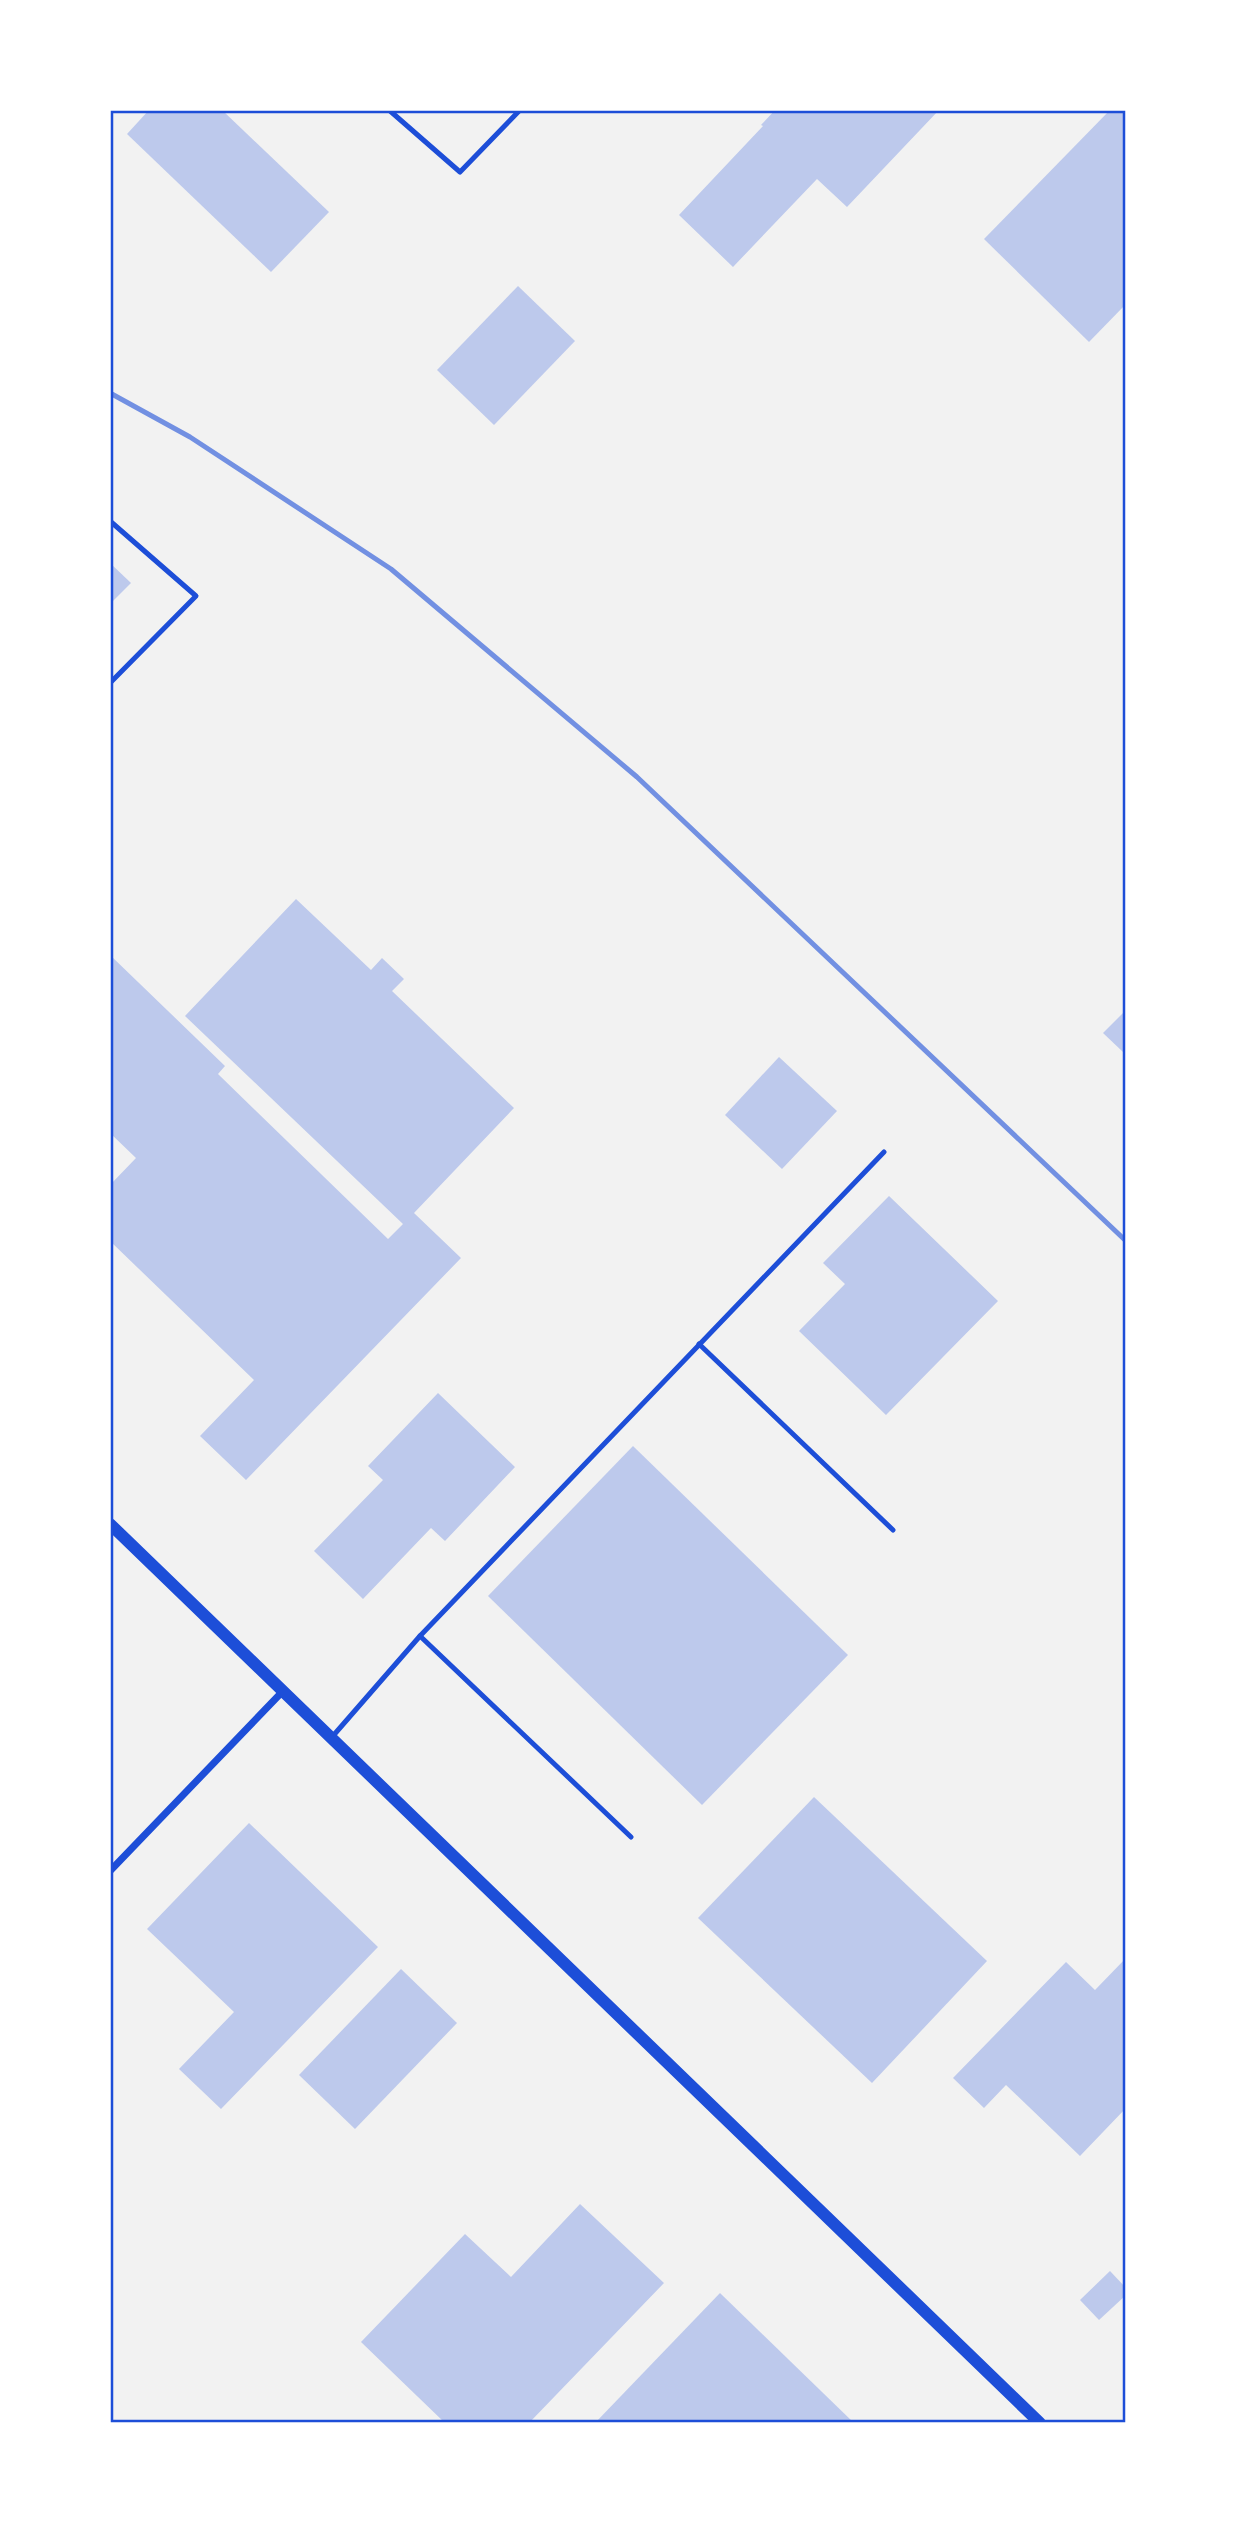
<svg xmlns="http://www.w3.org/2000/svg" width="1236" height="2533" viewBox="0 0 1236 2533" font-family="Jost,sans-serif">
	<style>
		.building { fill: #bdc9ec }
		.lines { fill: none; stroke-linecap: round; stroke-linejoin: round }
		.service { stroke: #1d4ed8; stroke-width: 5 }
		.minor { stroke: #1d4ed8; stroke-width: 7 }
		.tertiary { stroke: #1d4ed8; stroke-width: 12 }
		.rail { stroke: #7290e2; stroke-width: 5 }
		.neatline { fill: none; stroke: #1d4ed8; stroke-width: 2.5 }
	</style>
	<rect width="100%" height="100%" fill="#f2f2f2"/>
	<g class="building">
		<polygon points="149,110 222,110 329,212 271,272 127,134"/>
		<polygon points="775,110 939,110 847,207 817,179 733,267 679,215 763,126 761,125"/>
		<polygon points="1110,110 1121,110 1126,115 1126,304 1089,342 984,239"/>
		<polygon points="518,286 575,341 494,425 437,370"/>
		<polygon points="110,563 131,583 110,604"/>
		<polygon points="296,899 371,970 382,958 404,979 392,991 514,1108 414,1213 461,1258 246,1480 200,1436 254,1380 110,1241 110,1185 136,1158 110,1133 110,955 225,1066 218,1074 388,1239 403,1224 185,1016"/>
		<polygon points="1126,1010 1126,1052 1123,1052 1103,1033"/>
		<polygon points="779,1057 837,1111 782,1169 725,1115"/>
		<polygon points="889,1196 998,1301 886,1415 799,1331 845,1284 823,1263"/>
		<polygon points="438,1393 515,1467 445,1541 431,1528 363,1599 314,1551 383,1480 368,1466"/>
		<polygon points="633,1446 848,1655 702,1805 488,1596"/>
		<polygon points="814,1797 987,1961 872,2083 698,1918"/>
		<polygon points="249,1823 378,1947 221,2109 179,2069 234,2012 147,1929"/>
		<polygon points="1126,1958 1126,2108 1080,2156 1006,2085 984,2108 953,2078 1066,1962 1095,1990"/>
		<polygon points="401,1969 457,2023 355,2129 299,2075"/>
		<polygon points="580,2204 664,2283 529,2423 445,2423 361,2342 465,2234 511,2277"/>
		<polygon points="1110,2271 1126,2288 1126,2295 1099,2320 1080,2300"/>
		<polygon points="720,2293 854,2423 595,2423"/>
	</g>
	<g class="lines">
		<g class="service">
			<polyline points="389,110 460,172 520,110"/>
			<polyline points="110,521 196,596 110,683"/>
			<polyline points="699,1344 893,1530"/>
			<polyline points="420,1636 884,1152"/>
			<polyline points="332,1737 420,1636 631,1837"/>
		</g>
		<polyline class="minor" points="110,1871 283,1691"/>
		<polyline class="tertiary" points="110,1524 1040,2423"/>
		<polyline class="rail" points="110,393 190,437 391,569 637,777 1126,1241"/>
	</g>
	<rect width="1236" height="2533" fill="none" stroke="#ffffff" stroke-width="224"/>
	<rect x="112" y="112" width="1012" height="2309" class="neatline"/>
</svg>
